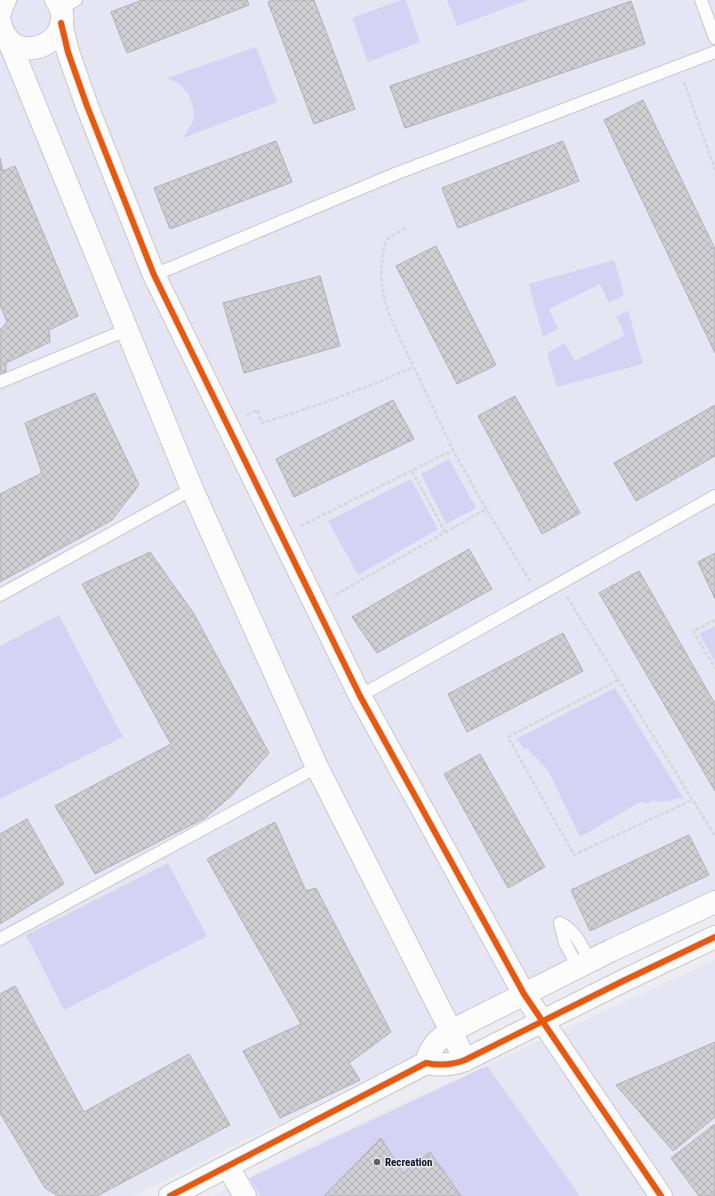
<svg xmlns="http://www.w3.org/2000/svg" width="715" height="1196" viewBox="0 0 715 1196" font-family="'Roboto Condensed',sans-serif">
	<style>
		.built { fill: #e6e5f4 }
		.green { fill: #d5d2f3 }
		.building { fill: url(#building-cross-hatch); stroke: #b0b0b4 }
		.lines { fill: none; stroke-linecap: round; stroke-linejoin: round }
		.lane-casing { stroke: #c7c7cd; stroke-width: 14 }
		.street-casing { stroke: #c7c7cd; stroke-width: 24 }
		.path { stroke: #d6d6d8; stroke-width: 2.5; stroke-dasharray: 4 2; stroke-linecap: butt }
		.lane { stroke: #fcfcfd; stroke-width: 12 }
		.street { stroke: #fcfcfd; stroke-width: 22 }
		.cycleway-casing { stroke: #e9e8f6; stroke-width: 8 }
		.cycleway { stroke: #e8590c; stroke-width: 6 }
		.poi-dot { fill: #5f5f64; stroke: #e9e8f6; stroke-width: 1.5 }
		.labels { text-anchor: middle; stroke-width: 3; stroke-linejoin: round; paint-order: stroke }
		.poi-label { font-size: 11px; font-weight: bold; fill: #131317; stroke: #e9e8f6; text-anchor: start }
	</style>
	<defs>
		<pattern id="building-cross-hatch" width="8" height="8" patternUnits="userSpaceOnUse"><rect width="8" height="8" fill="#cfcfd4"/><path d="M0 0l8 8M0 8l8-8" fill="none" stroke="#b1b1b5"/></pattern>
	</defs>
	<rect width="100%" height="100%" fill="#ececf2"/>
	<g class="built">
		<polygon points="0,0 715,0 715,906 133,1196 0,1196"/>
		<polygon points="715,960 715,1196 214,1196 309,1147"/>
	</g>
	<g class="green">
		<polygon points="401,0 406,0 420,42 368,62 352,18"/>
		<polygon points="447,0 528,0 457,26"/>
		<polygon points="256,47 277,102 183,138 193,122 194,110 189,95 180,84 167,78"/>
		<polygon points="614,260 624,295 609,303 600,284 549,309 558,329 543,337 529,284"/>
		<polygon points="628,310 643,364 557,387 547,353 565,343 575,361 625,335 616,317"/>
		<polygon points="449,459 476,508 446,524 421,474"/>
		<polygon points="411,479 438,529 358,575 328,521"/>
		<polygon points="59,615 123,737 0,799 0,646"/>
		<polygon points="715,626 715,662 699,634"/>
		<path d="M615,688L683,798L680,799L678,798C673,801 658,803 654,800L648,803L640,802L580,837L548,770L540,763L538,759L532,755L529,749H524L519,741L516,739Z"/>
		<polygon points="168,863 207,936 64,1010 26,935"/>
		<polygon points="487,1066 580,1196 261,1196 249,1178"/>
	</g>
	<g class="building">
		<polygon points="142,0 247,0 249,5 127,53 111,12"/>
		<polygon points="273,0 314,0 355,109 314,124 268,2"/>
		<polygon points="631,1 645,44 405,128 390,86"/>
		<polygon points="643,100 715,249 715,353 604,120"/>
		<polygon points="276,141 292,182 170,229 154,188"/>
		<polygon points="563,141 579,181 458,228 442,188"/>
		<polygon points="0,158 3,171 15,166 78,316 49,330 50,342 6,363 6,374 0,376 0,330 7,322 0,305"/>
		<polygon points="436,246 496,365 457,384 396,266"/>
		<polygon points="320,276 340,346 244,373 223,303"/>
		<polygon points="95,393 139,485 112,520 0,582 0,494 42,473 25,423"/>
		<polygon points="515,396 580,513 542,534 478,416"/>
		<polygon points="393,400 414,439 294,497 276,459"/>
		<polygon points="715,405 715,456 636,501 614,463"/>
		<polygon points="469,549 492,589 377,653 352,617"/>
		<polygon points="150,552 194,614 269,753 231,796 205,818 95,874 55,806 171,744 82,584"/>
		<polygon points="715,553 715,599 698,562"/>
		<polygon points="639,571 715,704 715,791 599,593"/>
		<polygon points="563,633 583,671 467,732 448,694"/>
		<polygon points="480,754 545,867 508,888 444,774"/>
		<polygon points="27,819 64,884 0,924 0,834"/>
		<polygon points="275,822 306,891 316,888 391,1032 349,1063 360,1080 280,1118 243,1051 301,1024 207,859"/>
		<polygon points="689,835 709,875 590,931 571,890"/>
		<polygon points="15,986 84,1112 189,1054 230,1125 97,1196 58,1196 45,1188 0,1113 0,994"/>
		<polygon points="715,1042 715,1117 673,1151 616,1085"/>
		<polygon points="715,1124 715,1196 699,1196 671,1158"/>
		<polygon points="381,1138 403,1173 430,1152 461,1196 324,1196"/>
	</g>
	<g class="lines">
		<g class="lane-casing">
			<g id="lane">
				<polyline points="701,0 715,38"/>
				<polyline points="60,9 76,0"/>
				<polyline points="154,275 395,174 715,52"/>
				<polyline points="0,382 126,330"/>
				<polyline points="0,595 192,489"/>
				<polyline points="360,696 715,496"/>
				<path d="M560,923C576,931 582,947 590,961"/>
				<polyline points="560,923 565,943 578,967"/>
				<polyline points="0,939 317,767"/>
			</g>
		</g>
		<g class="street-casing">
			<g id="street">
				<polyline points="0,13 2,6 5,0"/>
				<path d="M0,22C10,73 84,41 56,0"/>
				<polyline points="61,23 68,52 87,106 154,275 360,696 524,994 661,1196"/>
				<polyline points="8,39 192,489 317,767 451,1031 465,1060"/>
				<path d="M426,1063C430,1047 438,1039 451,1031L610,951L715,902"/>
				<polyline points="228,1167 245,1196"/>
				<path d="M170,1196L426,1063C440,1066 452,1065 465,1060L623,981L715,937"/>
			</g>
		</g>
		<g class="path">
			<polyline points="684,82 715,170"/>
			<path d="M405,228L386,240C379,268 380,289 390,317L453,450L486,509L530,581"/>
			<path d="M247,415L257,410L262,423C314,407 364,389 413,367"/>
			<polyline points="412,471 445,532"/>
			<polyline points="301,526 453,450"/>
			<polyline points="335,595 486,509"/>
			<polyline points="567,597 715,836"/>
			<polyline points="715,620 693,631 715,668"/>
			<polyline points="618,680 508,737 574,855 692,800"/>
		</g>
		<use href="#lane" class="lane"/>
		<use href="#street" class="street"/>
		<g class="cycleway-casing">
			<g id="cycleway">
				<polyline points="61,23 68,52 87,106 154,275 360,696 524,994 661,1196"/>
				<path d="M170,1196L426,1063C440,1066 452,1065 465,1060L623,981L715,937"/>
			</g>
		</g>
		<use href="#cycleway" class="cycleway"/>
	</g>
	<circle class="poi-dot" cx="377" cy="1162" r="4"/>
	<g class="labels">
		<g class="poi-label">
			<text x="385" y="1166">Recreation</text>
		</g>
	</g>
</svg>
